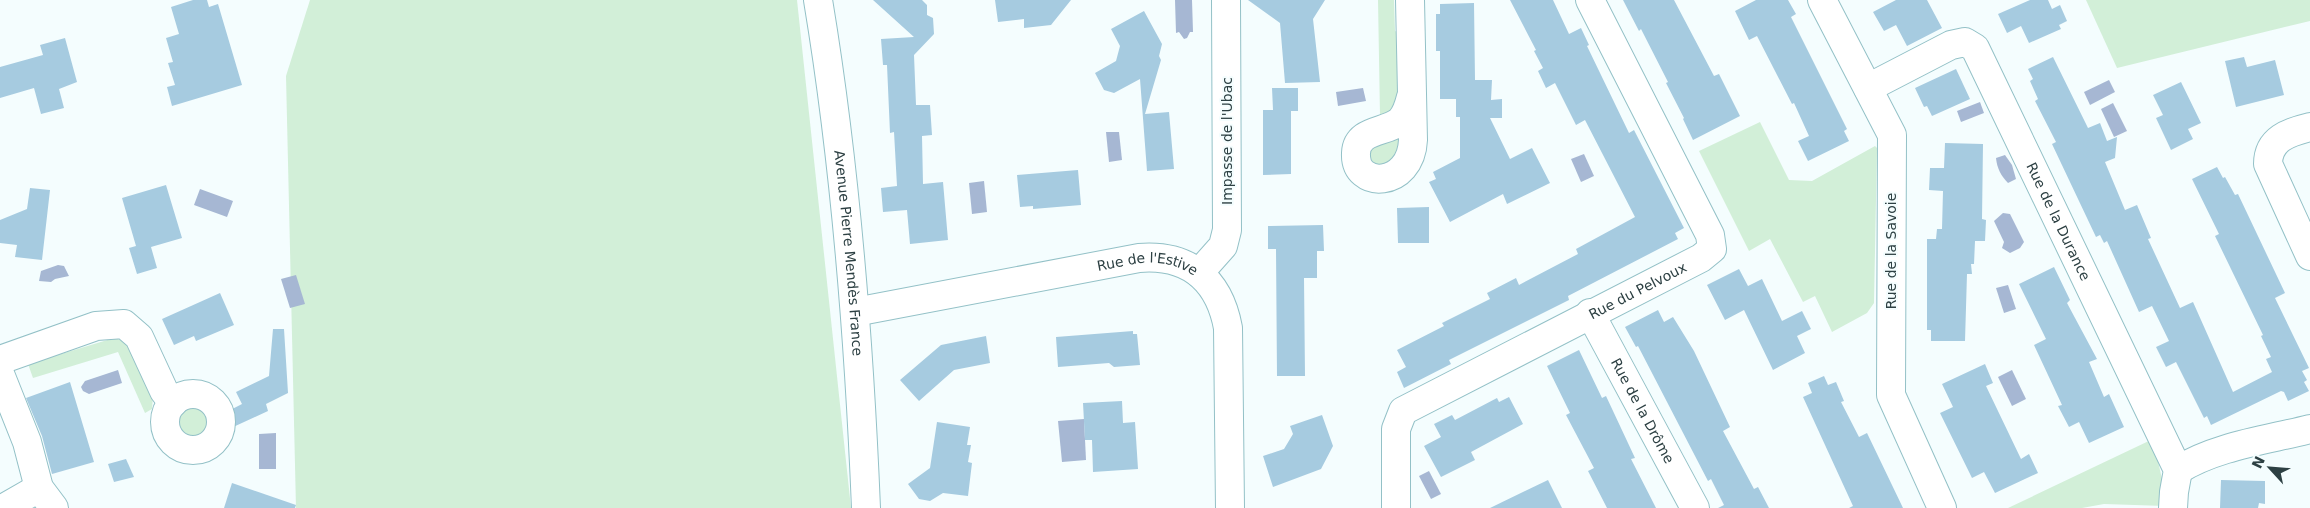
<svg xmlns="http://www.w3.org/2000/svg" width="2310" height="508" viewBox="0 0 2310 508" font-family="'DejaVu Sans',sans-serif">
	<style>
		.green { fill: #d2efd8 }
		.water { fill: #a6b7d3 }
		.building { fill: #a6cbe0 }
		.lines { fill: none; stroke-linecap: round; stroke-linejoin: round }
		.minor-casing { stroke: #93c1c7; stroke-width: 30 }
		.minor { stroke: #fff; stroke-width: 28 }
		.labels { text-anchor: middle; stroke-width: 4; stroke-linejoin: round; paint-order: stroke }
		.street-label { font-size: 14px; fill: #2d4043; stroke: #f4fdfe }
	</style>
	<rect width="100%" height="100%" fill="#f4fdfe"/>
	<g class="green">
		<polygon points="310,0 797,0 851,508 296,508 286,76"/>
		<polygon points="1378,0 1394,0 1395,31 1402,35 1403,98 1387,114 1380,116"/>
		<polygon points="2086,0 2310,0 2310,21 2117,68"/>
		<polygon points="1760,122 1789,180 1812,181 1875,146 1877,148 1874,303 1867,313 1832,332 1815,296 1803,302 1770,239 1749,251 1699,151"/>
		<polygon points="1396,138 1400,140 1397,161 1375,170 1365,151 1370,145"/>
		<polygon points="114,338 129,342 153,396 152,409 145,413 118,352 33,378 28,364"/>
		<circle cx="193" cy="423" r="20"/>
		<polygon points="2153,439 2164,488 2165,506 2104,504 2082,508 2008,508"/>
	</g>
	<g class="water">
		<polygon points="1175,0 1192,0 1193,32 1190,32 1187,38 1184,39 1179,32 1176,33"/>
		<polygon points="2109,80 2115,92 2090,105 2084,92"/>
		<polygon points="1363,88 1366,101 1338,106 1336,92"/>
		<polygon points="1980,102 1984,113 1961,122 1957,111"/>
		<polygon points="2113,103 2127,131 2114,137 2101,109"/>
		<polygon points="1106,132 1119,132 1122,160 1109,162"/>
		<polygon points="1584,154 1594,176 1581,182 1571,159"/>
		<path d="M2005,155L2012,165L2016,179L2008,183C2001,176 1997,168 1996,158Z"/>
		<polygon points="984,181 987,212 972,214 969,183"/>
		<polygon points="200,189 233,201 227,217 194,205"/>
		<polygon points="2003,213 2010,214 2024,242 2020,248 2010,253 2002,248 2004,242 1994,221"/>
		<polygon points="58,265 64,266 69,276 55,279 51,282 39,281 41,271"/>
		<polygon points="296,275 305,304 290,308 281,279"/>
		<polygon points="2008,285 2016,309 2004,313 1996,288"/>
		<polygon points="118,370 122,383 89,394 83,391 81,387 85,381"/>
		<polygon points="2012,370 2026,399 2012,406 1998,377"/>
		<polygon points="1084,419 1086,460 1062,462 1058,421"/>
		<polygon points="276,433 276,469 259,469 259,434"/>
		<polygon points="1429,471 1441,494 1431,499 1419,476"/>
	</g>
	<g class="building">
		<polygon points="193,0 207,0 209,7 218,4 242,85 172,106 167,87 175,85 168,63 173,62 166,38 179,34 171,7"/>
		<polygon points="873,0 922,0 927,5 927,15 933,18 934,34 914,55 916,105 930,105 932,135 922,136 923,184 943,182 948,240 910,244 907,210 883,212 881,188 897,186 894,132 890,133 887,65 883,65 881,39 914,37"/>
		<polygon points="995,0 1071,0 1051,25 1024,28 1024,19 998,22"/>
		<polygon points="1248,0 1325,0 1313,19 1320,82 1285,83 1280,23"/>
		<polygon points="1510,0 1553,0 1569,34 1581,28 1589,45 1587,46 1629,133 1634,130 1684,228 1675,233 1678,239 1568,296 1569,300 1449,360 1451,364 1404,388 1397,372 1406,367 1397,350 1444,326 1442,323 1490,299 1487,293 1516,278 1519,285 1578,254 1576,249 1635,217 1585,120 1576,125 1555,83 1546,88 1538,71 1543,68 1534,51 1536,50"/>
		<polygon points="1623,0 1674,0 1714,76 1719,74 1740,116 1693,140 1683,119 1684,118 1666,83 1668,82 1641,29 1639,31"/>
		<polygon points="1756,0 1788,0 1796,14 1791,17 1847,129 1844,131 1849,141 1808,161 1798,141 1809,136 1794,103 1792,104 1757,36 1749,40 1735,11"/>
		<polygon points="1896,0 1927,0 1942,28 1907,46 1896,25 1884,31 1873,12"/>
		<polygon points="2030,0 2048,0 2052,9 2060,5 2067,21 2059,25 2061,29 2029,43 2021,26 2007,33 1998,14"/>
		<polygon points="1474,3 1475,80 1492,80 1491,100 1502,99 1502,118 1490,118 1510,159 1532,148 1550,183 1507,204 1503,194 1450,222 1429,182 1436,179 1433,172 1460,158 1460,117 1456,117 1456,99 1440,99 1440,51 1436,51 1436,14 1440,14 1440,4"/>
		<polygon points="1144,11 1162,44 1159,56 1161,60 1145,114 1169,112 1174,169 1147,171 1140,79 1114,93 1104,90 1095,73 1116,61 1120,46 1111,29"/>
		<polygon points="65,38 77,82 59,89 64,108 41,114 34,88 0,98 0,67 43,55 40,45"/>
		<polygon points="2053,57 2088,128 2100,123 2107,141 2117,137 2115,158 2105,162 2125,210 2137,205 2151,238 2148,239 2180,308 2193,302 2233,392 2272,372 2266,359 2271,357 2261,336 2263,335 2215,236 2219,234 2192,179 2217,167 2223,178 2225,177 2235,195 2238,194 2285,293 2275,298 2309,368 2302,371 2307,380 2304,382 2309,391 2288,401 2284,392 2281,391 2211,425 2207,416 2204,418 2176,362 2166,367 2156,347 2169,341 2152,306 2139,312 2107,241 2104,243 2100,235 2096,237 2052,144 2056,142 2035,101 2038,99 2030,81 2033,79 2028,69"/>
		<polygon points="2244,57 2247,67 2275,60 2284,95 2236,107 2225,61"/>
		<polygon points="1956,69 1970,99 1932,116 1927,106 1924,107 1915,88"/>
		<polygon points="2181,82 2201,123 2188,129 2193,139 2171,150 2156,118 2163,115 2153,95"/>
		<polygon points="1272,88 1298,88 1298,111 1291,111 1291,174 1263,175 1263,110 1273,110"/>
		<polygon points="1945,143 1983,144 1982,219 1986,220 1985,241 1975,241 1974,264 1971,264 1972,274 1967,274 1965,341 1931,341 1931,330 1927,330 1927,239 1936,239 1937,229 1942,229 1943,191 1929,190 1930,168 1944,168"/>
		<polygon points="1078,170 1081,205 1033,209 1033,206 1020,207 1017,175"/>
		<polygon points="166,185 182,238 151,247 157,268 137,274 129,248 136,246 122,198"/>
		<polygon points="30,188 50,190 42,260 15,257 17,245 0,243 0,220 27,209"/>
		<polygon points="1429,207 1429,243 1398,243 1397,208"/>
		<polygon points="1323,225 1324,251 1317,251 1317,278 1304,278 1305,376 1277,376 1276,249 1268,249 1268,226"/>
		<polygon points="2054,267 2070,300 2067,303 2097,359 2089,362 2104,397 2109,394 2124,427 2089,443 2079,422 2069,427 2058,406 2062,405 2034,345 2046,339 2019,284"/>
		<polygon points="1739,269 1748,286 1762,279 1782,321 1802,311 1811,329 1797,336 1805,353 1773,370 1744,310 1725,320 1707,285"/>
		<polygon points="220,293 234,325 196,341 194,336 174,345 162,319"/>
		<polygon points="1658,310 1664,322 1673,317 1694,351 1730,427 1723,431 1754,489 1758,487 1769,508 1718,508 1724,505 1711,479 1708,481 1638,346 1636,347 1625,327"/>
		<polygon points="273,329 284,329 288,393 266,404 268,411 218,434 211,420 242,404 236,392 269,376"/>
		<polygon points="1133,331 1133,334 1137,334 1140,365 1114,367 1109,363 1058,367 1056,337"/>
		<polygon points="986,336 990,363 954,370 919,401 900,380 941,345"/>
		<polygon points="1579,350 1602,398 1606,396 1635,458 1631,459 1656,508 1607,508 1588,471 1594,468 1566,415 1570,413 1547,366"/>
		<polygon points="1985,364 1993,383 1986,386 2021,459 2029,454 2038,473 1995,493 1984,472 1972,478 1940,413 1953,407 1942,384"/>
		<polygon points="1824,376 1828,385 1836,382 1844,401 1841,402 1859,437 1867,433 1903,508 1849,508 1853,506 1803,397 1812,393 1808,383"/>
		<polygon points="70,382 94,462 52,474 42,436 26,398"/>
		<polygon points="1509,397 1523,424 1471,452 1475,460 1441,477 1424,446 1441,437 1434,424 1452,415 1455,420 1497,398 1499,402"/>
		<polygon points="1122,401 1123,423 1135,422 1138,469 1093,472 1092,440 1085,440 1083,403"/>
		<polygon points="1322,415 1333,446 1321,469 1273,487 1263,456 1284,449 1293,434 1290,426"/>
		<polygon points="937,422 970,427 967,445 971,445 968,462 972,463 968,496 943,493 930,501 919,499 908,484 930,468"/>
		<polygon points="126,459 134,477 114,482 108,464"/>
		<polygon points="1548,480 1562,508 1490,508"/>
		<polygon points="2221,480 2265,481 2265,504 2259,503 2258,508 2220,508"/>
		<polygon points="232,483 296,505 295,508 224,508"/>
	</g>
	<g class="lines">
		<g class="minor-casing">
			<g id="minor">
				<path id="s1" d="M818,0C846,168 859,338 866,508"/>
				<path d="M1410,0L1413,140C1411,188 1354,190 1356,153C1357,129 1386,133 1400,121C1406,115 1409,105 1411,97"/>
				<polyline points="1822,0 1892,135 1891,395 1942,508"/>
				<path id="s2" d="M1868,88L1951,45L1965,42L1975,48L2178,470L2174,492L2173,508"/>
				<path d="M2310,127C2289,132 2268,139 2268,164L2310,256"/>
				<polyline points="1199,273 1223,246 1227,230 1226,0"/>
				<path id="s3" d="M855,312L1139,258C1188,254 1219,279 1228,328L1230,508"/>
				<path id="s4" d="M1590,313L1695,508"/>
				<polyline points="0,360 96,326 124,324 139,337 164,391 173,403"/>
				<polyline points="0,374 27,442 39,488 54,508"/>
				<circle cx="193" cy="422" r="28"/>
				<path d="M2178,470C2216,446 2267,440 2310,429"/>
				<polyline points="4,508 39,488"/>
				<path id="s5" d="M1396,508V429L1403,411L1701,258L1712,249L1710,235L1590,0"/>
			</g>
		</g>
		<use href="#minor" class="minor"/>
	</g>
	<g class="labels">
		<g class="street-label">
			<text transform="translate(1227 141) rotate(-90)" y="5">Impasse de l'Ubac</text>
			<text dy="5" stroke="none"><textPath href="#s2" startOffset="312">Rue de la Durance</textPath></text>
			<text transform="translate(1891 251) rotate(-90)" y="5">Rue de la Savoie</text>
			<text dy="5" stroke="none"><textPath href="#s1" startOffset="255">Avenue Pierre Mendès France</textPath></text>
			<text dy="5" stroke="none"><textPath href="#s3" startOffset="298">Rue de l'Estive</textPath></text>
			<text dy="5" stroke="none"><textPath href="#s5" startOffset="362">Rue du Pelvoux</textPath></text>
			<text dy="5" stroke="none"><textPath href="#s4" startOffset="111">Rue de la Drôme</textPath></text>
		</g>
	</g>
	<g transform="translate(2270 468) rotate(296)" stroke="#f4fdfe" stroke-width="4" paint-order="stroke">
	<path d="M0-4L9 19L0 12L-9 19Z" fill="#2d4043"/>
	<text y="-8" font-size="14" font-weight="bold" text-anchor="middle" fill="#2d4043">N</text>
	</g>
</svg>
